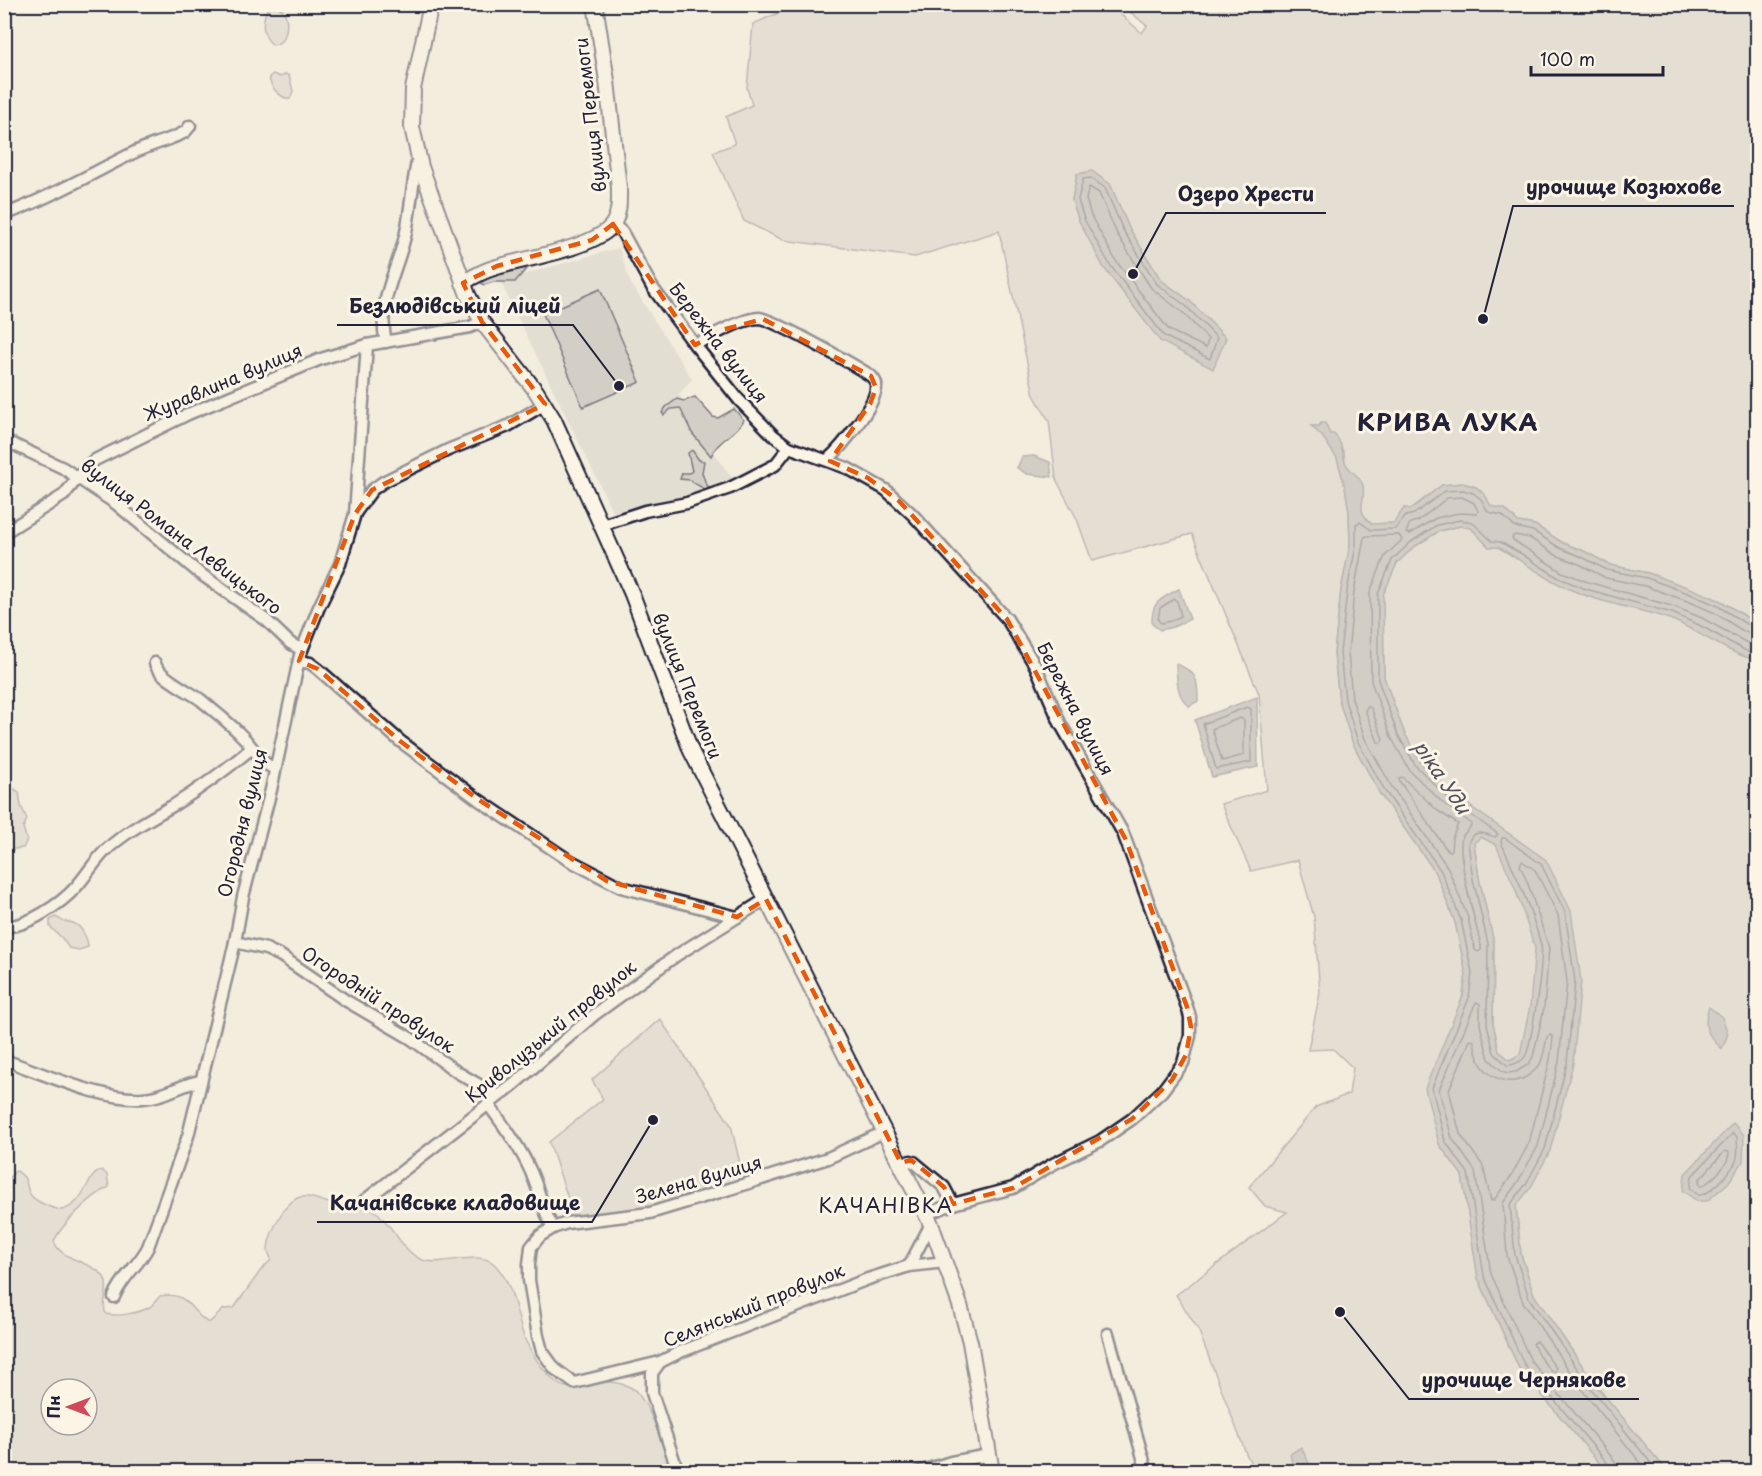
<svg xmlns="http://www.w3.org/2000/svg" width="1762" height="1476" viewBox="0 0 1762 1476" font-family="'Playpen Sans',sans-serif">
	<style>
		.built { fill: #e3ded2 }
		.green { fill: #d4cfc6; stroke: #7b7880; stroke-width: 1.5; fill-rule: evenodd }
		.water { fill: #aca7a6; stroke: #75727b; stroke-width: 1.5; fill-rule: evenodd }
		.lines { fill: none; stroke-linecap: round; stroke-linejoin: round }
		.shore { stroke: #595766; stroke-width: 1.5 }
		.minor-casing { stroke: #22223b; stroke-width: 15 }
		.tertiary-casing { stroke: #22223b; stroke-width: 18 }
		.minor { stroke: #fcf5e5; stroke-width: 10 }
		.tertiary { stroke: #fcf5e5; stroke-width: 14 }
		.marked { fill: none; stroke: #e8590c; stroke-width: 4.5; stroke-dasharray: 12 8; stroke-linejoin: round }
		.labels { text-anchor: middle; stroke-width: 6; stroke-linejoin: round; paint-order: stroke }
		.street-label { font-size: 18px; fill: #22223b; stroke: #fcf5e5 }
		.water-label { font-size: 20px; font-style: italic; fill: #525160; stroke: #fcf5e5 }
		.neighbourhood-label { font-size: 20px; letter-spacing: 1.5px; fill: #22223b; stroke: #fcf5e5 }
		.district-label { font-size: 24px; font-weight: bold; letter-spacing: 1.5px; fill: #22223b; stroke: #fcf5e5 }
		.leader { fill: none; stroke: #22223b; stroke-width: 2 }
		.callout-dot { fill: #22223b; stroke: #fcf5e5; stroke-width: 2 }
		.callout-label { font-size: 20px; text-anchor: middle; font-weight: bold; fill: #22223b; stroke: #fcf5e5; stroke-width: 6; stroke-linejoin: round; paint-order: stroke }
	</style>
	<rect width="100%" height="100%" fill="#f3edde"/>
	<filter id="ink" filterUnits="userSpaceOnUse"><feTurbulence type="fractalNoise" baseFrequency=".0167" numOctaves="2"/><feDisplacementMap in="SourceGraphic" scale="12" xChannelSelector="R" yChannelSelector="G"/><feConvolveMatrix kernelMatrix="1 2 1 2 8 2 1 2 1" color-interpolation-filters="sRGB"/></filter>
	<g filter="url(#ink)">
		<polygon class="built" points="619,248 630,282 692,379 679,394 690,418 734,481 707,490 613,512 500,281"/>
		<g class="green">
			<path d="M275,5L284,11C289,22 288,43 273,45C262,37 261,22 267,10Z"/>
			<path d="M797,5H1099L1113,8L1142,33L1147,26L1122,5H1757V621L1748,618L1721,601L1648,573L1610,565L1584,551L1563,543L1535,525L1518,522L1505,509L1491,507L1485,495L1476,487L1463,483L1442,485L1411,509L1404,508L1394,523L1372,524C1357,512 1361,503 1363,486L1345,463L1344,452L1327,430V426H1312L1322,436L1337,458L1345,487L1349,512L1350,545L1341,590L1334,653L1339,701L1353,744L1380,794L1436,873L1455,922L1466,974L1439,1144L1462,1175L1478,1278L1519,1368L1607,1471H1256L1247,1456L1198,1329L1176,1295L1287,1212L1265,1206L1249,1187L1316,1107L1349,1094L1353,1068L1333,1049L1308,1050L1320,993L1314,917L1298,860L1251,871L1221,804L1267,790L1259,694L1192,534L1092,561L1077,519L1056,479L1049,421L1034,395L999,231L915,257L783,240L744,221L713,152L735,144L726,117L752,105L747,88L753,24ZM1077,174L1110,184L1129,228L1161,280L1190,301L1079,221L1072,200Z"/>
			<path d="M273,74L280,77L286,74L289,76L293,91L290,99C280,98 270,87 269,77Z"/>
			<path d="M525,266L526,269L515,282H494L484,285L480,282C489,275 512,268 525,266Z"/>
			<polygon points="600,289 640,382 583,407 543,314"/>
			<path d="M695,397L713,417L718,418L734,409L744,420C736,434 718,440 711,456L692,433L680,408L671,409L664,415L662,413L666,407L677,399L684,401Z"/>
			<path d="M692,450L699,460L704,461L702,473L706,484L711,489L705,491C701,485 695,485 690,480L680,479L682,473H689L692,471L688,453Z"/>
			<path d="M1461,526L1471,528L1489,547H1498C1526,563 1551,583 1582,594C1611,605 1642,609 1670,619C1700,630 1728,655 1757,660V1471H1667L1594,1383L1534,1295L1521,1254L1499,1051L1493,1023L1494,943L1479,878L1474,843L1453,794L1421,763L1404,732L1384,678L1383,595L1397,563L1414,547L1439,531Z"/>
			<path d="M14,789L19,792L21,806L27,819L23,828L27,840L23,848L14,849L9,852V864L5,872V832C12,821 9,805 7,793Z"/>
			<path d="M56,917C65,924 67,920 75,924C82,927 88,940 88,947L79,950L69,948L62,938L50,927V920Z"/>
			<polygon points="660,1019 731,1125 744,1181 657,1208 575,1219 549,1142 603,1099 592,1080"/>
			<path d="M102,1170L107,1175L109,1187C92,1195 62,1224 54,1241C60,1261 93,1261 104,1277C111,1289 100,1303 106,1314C118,1317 139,1313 150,1307C154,1304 156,1300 160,1296C189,1291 188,1310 207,1322H210L224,1309L234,1308L261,1270L271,1260C271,1255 267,1253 268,1248C270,1232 285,1200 301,1197C312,1195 322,1203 332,1203C354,1204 354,1197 375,1211C393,1224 401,1251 422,1260C441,1267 478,1250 493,1263C513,1281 515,1310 523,1334C529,1351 542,1370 556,1382C565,1390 575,1388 586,1385C600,1381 616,1381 630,1387C648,1396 666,1452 672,1471L5,1472V1185L14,1172L17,1171C28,1179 25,1181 29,1192C32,1201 53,1209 62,1210C87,1203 85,1175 102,1170ZM51,1389H87V1425H51Z"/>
		</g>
		<g class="water">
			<polygon points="1092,171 1110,184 1129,228 1161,280 1190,301 1226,338 1213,369 1160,341 1104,268 1079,221 1072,200 1077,174"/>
			<path d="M1321,423H1325L1330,434H1334C1344,444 1341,454 1346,464C1350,472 1361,476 1363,486C1366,504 1354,509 1372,524L1394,523L1404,508L1411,509L1442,485L1463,483L1476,487L1485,495L1491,506L1505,509L1518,522L1535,525L1563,543L1584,551L1610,565L1648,573L1695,590L1721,601L1748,618L1757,621V660C1733,656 1699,632 1675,621C1645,609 1612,606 1582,594C1551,583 1526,563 1498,547H1489L1471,528L1460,526L1439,531L1414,547L1397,563L1383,595L1384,677L1404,732L1421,763L1453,794L1546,860L1571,911L1581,981L1573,1064L1550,1151L1531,1187L1516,1206L1521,1254L1534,1295L1594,1383L1667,1471H1606L1519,1368L1478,1278L1462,1175L1439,1144L1425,1088L1463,996L1466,974L1455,922L1436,873L1380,794L1353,744L1339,701L1334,653L1341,590L1350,545L1349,512L1345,487L1337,458L1322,436L1311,426H1319ZM1481,837L1496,845L1515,888L1535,948L1530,1006L1520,1054L1510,1060L1499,1051L1493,1023L1494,943L1479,878L1474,843Z"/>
			<polygon points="1034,456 1050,462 1052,477 1027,474 1017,468 1022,457"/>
			<path d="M1179,589L1190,619L1173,627L1160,630L1152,624C1151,602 1160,599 1179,589Z"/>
			<path d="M1176,664C1197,672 1198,679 1198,701L1189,706C1176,696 1177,679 1176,664Z"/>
			<polygon points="1257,697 1258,767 1212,777 1195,720"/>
			<path d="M1709,1007L1722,1017L1728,1034L1722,1049C1707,1034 1702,1028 1709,1007Z"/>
			<polygon points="1733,1123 1744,1135 1743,1162 1728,1183 1707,1201 1697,1201 1683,1191 1685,1174"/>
			<polygon points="1301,1447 1313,1471 1294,1471 1290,1454"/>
		</g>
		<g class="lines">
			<g class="shore">
				<polygon points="1083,179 1091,178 1105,188 1123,230 1157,284 1186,306 1217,338 1210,359 1164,336 1110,265 1084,219 1078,200"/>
				<polygon points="1089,187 1099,193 1117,234 1151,288 1181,311 1208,339 1206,348 1169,330 1116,261 1091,216 1086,199"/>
				<polygon points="1462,497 1474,503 1478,511 1477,514 1459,513 1436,518 1410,534 1406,533 1410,523 1418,521 1447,498"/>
				<path d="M1399,535L1402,540L1385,556L1370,592L1371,681L1391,737L1410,771L1444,804L1472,824C1470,829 1464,832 1462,838C1456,854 1476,925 1481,945V950L1478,952L1475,950L1468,918L1448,868L1392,787L1365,739L1352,699L1348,653L1354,592L1364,538L1366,536Z"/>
				<polygon points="1174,599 1177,601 1181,616 1171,621 1161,623 1158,620 1160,608"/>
				<polyline points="1758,634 1743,631 1715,613 1690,602 1645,586 1606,578 1579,564 1556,555 1530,538 1515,535 1512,537 1513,540 1562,572 1588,582 1675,607 1702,618 1751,645 1758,646"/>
				<polygon points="1368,706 1371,708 1383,739 1381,743 1378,742 1365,710"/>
				<polygon points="1247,707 1251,709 1251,762 1216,769 1203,724"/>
				<polygon points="1240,718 1244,720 1244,755 1222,761 1212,729"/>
				<polygon points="1402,777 1438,811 1458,824 1452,838 1451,851 1447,850 1400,782 1399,778"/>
				<path d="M1551,1035L1553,1038L1550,1060L1529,1143L1512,1175L1494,1200L1491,1201L1483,1166L1460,1134L1449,1090L1470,1040L1474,1041C1475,1047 1476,1054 1479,1060C1487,1078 1508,1087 1526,1077C1531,1073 1537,1070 1540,1064C1544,1056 1545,1046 1547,1037Z"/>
				<path d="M1733,1133L1737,1137C1737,1144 1739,1155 1736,1161C1731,1172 1710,1196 1698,1195L1690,1188L1692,1176Z"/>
				<path d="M1725,1151L1729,1152C1729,1166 1713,1178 1703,1186H1700L1699,1180Z"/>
				<polygon points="1536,1341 1556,1368 1555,1372 1551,1371 1539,1356 1533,1344"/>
				<polyline points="1610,1472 1609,1465 1524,1364 1484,1276 1468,1173 1445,1141 1432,1088 1469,998 1472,973 1461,920 1441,871 1385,791 1358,742 1345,700 1340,653 1347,591 1356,546 1356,524 1360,522 1371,530 1395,529 1406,516 1414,514 1445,491 1463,490 1473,493 1481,499 1488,512 1502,515 1515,527 1533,531 1560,548 1582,557 1607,570 1647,578 1693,595 1718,606 1746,624 1758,626"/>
				<polyline points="1618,1472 1615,1461 1531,1361 1491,1274 1475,1171 1452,1138 1439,1090 1476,1002 1480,1004 1480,1025 1489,1059 1502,1071 1508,1073 1516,1072 1529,1064 1533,1057 1544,1008 1549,948 1528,884 1520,865 1522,861 1535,870 1558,915 1567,981 1559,1062 1538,1146 1519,1180 1503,1203 1507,1256 1523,1302 1583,1391 1648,1472"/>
				<path d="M1658,1472L1589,1386L1529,1298L1515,1255L1510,1205L1526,1184L1545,1149L1567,1063L1575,981L1565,912L1541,864L1505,838H1502L1501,842C1516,875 1532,910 1541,945C1544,960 1532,1040 1526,1055C1523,1061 1513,1066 1507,1065L1494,1053L1487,1024L1488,944L1473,879L1468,844C1473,828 1484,833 1495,837L1498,834L1449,799L1416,766L1398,735L1378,680V594L1392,560L1411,542L1437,525L1460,520L1472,522L1492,541L1500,542L1520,553L1559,578L1586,589L1672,613L1699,625L1748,652L1758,654"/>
			</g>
			<g class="minor-casing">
				<g id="minor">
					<path d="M4,215C49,198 89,175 131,154C146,146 163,142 179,135L185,132L190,126"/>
					<polyline points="613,224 622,232 652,287 695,345 739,400 773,435 789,447 847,468 886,490 913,515 1007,619 1036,667 1060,723 1123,833 1187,1007 1190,1017 1190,1036 1183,1063 1162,1091 1132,1119 1100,1141 1053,1164 1013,1188 953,1204 926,1214"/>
					<path d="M386,342C376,301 398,271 406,232C411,208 412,183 418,158"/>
					<path d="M695,345C709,337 743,318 759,318C773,319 856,366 871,376C874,379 875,380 876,384C879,402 840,449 827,460"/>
					<polyline points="4,440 63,468 115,503 198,572 266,620 290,643 302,650"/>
					<polyline points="356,512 372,490 383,482 448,450 508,426 545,404"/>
					<polyline points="602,525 645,511 687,503 730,488 775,465 789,447"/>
					<polyline points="4,533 64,495 87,466 95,460 188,414 321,359 367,345 470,327 482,322"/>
					<polyline points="299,661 310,663 318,669 400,741 479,800 567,859 621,887 737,917"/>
					<path d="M155,663C157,676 189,691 201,700C215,712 230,723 243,737C254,748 260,763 275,769"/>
					<path d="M4,926C26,928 62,903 76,887C86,876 94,862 105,851C125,832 150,819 174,805C201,788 228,768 252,748"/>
					<polyline points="235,942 266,949 281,956 345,1000 410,1038 457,1072 498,1096"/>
					<path d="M4,1060C43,1073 103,1101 143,1098C165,1097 181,1084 201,1081"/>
					<path d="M488,1104C504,1126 520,1147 531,1172C539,1190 543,1210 553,1228"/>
					<polyline points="884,1132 828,1158 733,1188 650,1213 567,1223 553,1228 540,1236 531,1247 529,1264 529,1280 538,1336 542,1351 555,1369 574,1383 660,1362 680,1352 868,1279 909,1266 945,1262"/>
					<polyline points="901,1163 911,1161 914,1162 944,1187 953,1204"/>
					<polyline points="364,1201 513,1085 594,1015 677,955 766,899"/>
					<polyline points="909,1266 931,1224"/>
					<path d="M114,1297C121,1278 139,1265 148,1247L188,1136L235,942L243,897L271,790L300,655L319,607L340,564L355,514L367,345"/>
					<polyline points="1108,1334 1147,1472"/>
					<polyline points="660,1362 652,1373 652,1393 678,1472"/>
					<polyline points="919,1472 951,1462 989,1455"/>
				</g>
			</g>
			<g class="tertiary-casing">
				<g id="tertiary">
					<polyline points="431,4 413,89 412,127 421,167 468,295 482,322 536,391 554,420 632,594 691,751 931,1224 960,1305 970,1342 992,1472"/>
					<path d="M463,283C474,276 485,270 497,267C525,258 597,248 613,224C620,213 619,200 619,188L607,81L595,4"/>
				</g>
			</g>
			<use href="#minor" class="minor"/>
			<use href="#tertiary" class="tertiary"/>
		</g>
	</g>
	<path d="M0 0H1762V1476H0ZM613,224L695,345L722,330L763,319L871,376L876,388L870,404L830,461L868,478L899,501L1007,619L1126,840L1187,1007L1191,1027L1186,1055L1172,1080L1132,1119L1013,1188L953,1204L944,1187L911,1160L901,1163L766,899L737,917L607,881L479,800L400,741L318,669L299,661L355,514L372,490L545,404L482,322L463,283L497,266L592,240Z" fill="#f3edde" fill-opacity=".55" fill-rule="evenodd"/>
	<path class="marked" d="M613,224L695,345L722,330L763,319L871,376L876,388L870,404L830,461L868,478L899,501L1007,619L1126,840L1187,1007L1191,1027L1186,1055L1172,1080L1132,1119L1013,1188L953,1204L944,1187L911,1160L901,1163L766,899L737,917L607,881L479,800L400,741L318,669L299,661L355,514L372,490L545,404L482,322L463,283L497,266L592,240Z"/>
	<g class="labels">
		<g class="street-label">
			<text transform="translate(591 115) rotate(-97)" y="6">вулиця Перемоги</text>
			<text transform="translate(718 343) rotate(52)" y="6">Бережна вулиця</text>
			<text transform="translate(223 383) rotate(-23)" y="6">Журавлина вулиця</text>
			<text transform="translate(181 537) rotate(37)" y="6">вулиця Романа Левицького</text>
			<text transform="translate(687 686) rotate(68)" y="6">вулиця Перемоги</text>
			<text transform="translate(1075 709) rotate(63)" y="6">Бережна вулиця</text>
			<text transform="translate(243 823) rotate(-76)" y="6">Огородня вулиця</text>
			<text transform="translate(378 1000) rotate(33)" y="6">Огородній провулок</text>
			<text transform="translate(551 1032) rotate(-39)" y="6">Криволузький провулок</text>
			<text transform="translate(699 1180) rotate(-16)" y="6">Зелена вулиця</text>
			<text transform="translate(754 1306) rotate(-22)" y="6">Селянський провулок</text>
		</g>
		<g class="water-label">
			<text transform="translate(1442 777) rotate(56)" y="7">ріка Уди</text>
		</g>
		<g class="neighbourhood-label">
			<text x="886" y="1213">КАЧАНІВКА</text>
		</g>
		<g class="district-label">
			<text x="1448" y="431">КРИВА ЛУКА</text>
		</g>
	</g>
	<path class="leader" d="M1483 319L1513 206H1734M1133 274L1166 213H1326M619 386L573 325H337M653 1120L592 1222H317M1340 1312L1409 1399H1639"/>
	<g class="callout-dot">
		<circle cx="1483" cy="319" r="6"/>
		<circle cx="1133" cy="274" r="6"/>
		<circle cx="619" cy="386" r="6"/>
		<circle cx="653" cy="1120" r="6"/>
		<circle cx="1340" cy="1312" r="6"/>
	</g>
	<g class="callout-label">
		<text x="1624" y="194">урочище Козюхове</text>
		<text x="1246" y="201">Озеро Хрести</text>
		<text x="455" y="313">Безлюдівський ліцей</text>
		<text x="455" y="1210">Качанівське кладовище</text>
		<text x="1524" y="1387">урочище Чернякове</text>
	</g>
	<rect width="1762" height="1476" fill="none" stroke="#fcf5e5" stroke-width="24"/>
	<rect x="12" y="12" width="1738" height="1452" fill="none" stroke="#22223b" stroke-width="2" filter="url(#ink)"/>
	<g transform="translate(69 1407) rotate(270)"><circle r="28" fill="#fcf5e5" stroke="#a5a1a1" stroke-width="1.5"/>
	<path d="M0-4.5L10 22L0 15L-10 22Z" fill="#d1495b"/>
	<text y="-9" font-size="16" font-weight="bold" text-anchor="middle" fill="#22223b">Пн</text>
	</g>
	<path d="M1531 66v9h132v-9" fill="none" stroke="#22223b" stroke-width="3"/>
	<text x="1540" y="66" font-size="18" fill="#22223b" stroke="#fcf5e5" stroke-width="4.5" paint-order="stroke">100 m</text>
</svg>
